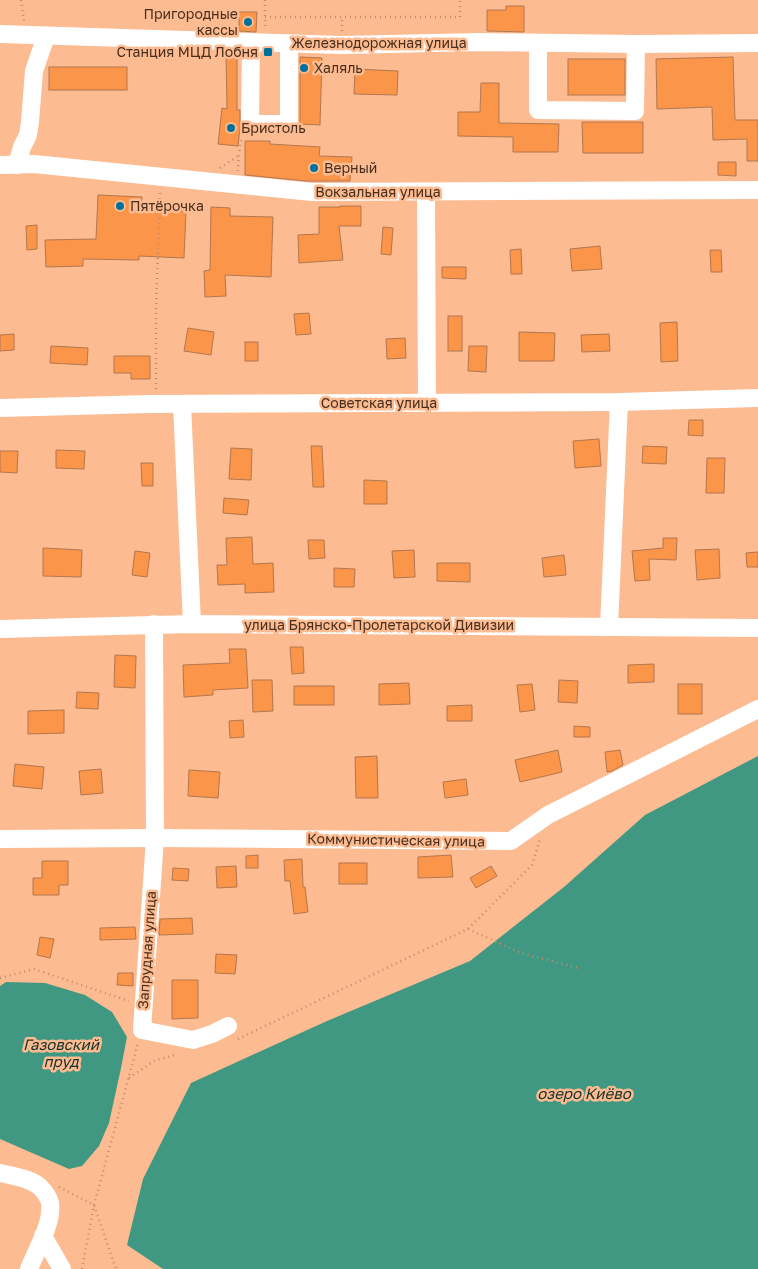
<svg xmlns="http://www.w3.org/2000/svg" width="758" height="1269" viewBox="0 0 758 1269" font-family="'Golos Text',sans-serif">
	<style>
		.water { fill: #419882 }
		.building { fill: #fa954a; stroke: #b3774f }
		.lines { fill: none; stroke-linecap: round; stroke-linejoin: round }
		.path { stroke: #c08c6a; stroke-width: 2.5; stroke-dasharray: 1 4; stroke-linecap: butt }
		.minor { stroke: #fff; stroke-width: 18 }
		.poi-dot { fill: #00709c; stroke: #fcbb91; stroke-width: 2 }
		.labels { text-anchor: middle; stroke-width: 5; stroke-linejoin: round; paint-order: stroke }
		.poi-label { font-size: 14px; fill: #482e1d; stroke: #fcbb91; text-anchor: start }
		.street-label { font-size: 14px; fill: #482e1d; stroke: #fcbb91 }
		.water-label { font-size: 15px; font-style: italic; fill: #16312a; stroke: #fcbb91 }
	</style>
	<rect width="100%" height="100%" fill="#fcbb91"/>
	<g class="water">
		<polygon points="758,756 758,1269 163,1269 127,1245 143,1179 191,1083 327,1021 470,961 564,887 645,815"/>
		<polygon points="6,982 45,983 85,995 112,1012 127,1037 121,1068 109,1123 99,1146 82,1166 69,1169 0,1139 0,986"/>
	</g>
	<g class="building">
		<polygon points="506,6 524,6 524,32 487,31 487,10 506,10"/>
		<polygon points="239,12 257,12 256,32 239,31"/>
		<polygon points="226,54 237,54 237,110 240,110 240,128 238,146 218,144 222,108 227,109"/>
		<polygon points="300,57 322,58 320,125 300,124"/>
		<polygon points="733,57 735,120 758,120 758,161 747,161 747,139 713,140 712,107 657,109 656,59"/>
		<rect x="568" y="59" width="57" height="36"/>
		<rect x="49" y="67" width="78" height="23"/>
		<polygon points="355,69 398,71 397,95 354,94"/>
		<polygon points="481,83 499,83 499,123 559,124 558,152 513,152 513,137 458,136 458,112 480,112"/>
		<polygon points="582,122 643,122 643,153 583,153"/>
		<polygon points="245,141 270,141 270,144 320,147 319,156 352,157 350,181 306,181 245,175"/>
		<polygon points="718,162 736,162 736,176 718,175"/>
		<polygon points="98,195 142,197 141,209 186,211 184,258 139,256 139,260 83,259 83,266 46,267 45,240 96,239"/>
		<polygon points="340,206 361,206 361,226 339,226 343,260 299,263 298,235 319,234 319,207 340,207"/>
		<polygon points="211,207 230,208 230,216 273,217 271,277 225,275 226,296 205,297 204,271 210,270"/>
		<polygon points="37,225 37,249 27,250 26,226"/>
		<polygon points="383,227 393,228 391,255 381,254"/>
		<polygon points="600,246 602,269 572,271 570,249"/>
		<polygon points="521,249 522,274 511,274 510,250"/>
		<polygon points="710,250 721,250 722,272 711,272"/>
		<polygon points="442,267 466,267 466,279 442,278"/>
		<polygon points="309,313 311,334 296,335 294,314"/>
		<rect x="448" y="316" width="14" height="35"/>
		<polygon points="677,322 678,361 661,362 660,323"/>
		<polygon points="188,328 214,332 211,355 184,351"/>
		<polygon points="519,332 555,333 554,361 519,361"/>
		<polygon points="14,334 14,350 0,351 0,335"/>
		<polygon points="609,334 610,351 582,352 581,335"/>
		<polygon points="405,338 406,358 387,359 386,339"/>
		<rect x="245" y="342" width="13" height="19"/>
		<polygon points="51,346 88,348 87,365 50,363"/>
		<polygon points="469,346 487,346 486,372 468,371"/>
		<polygon points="114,356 150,356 150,379 131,379 131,373 114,373"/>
		<polygon points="689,420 703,420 703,436 688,435"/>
		<polygon points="599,439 601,466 575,468 573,441"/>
		<polygon points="311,446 322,446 324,487 313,487"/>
		<polygon points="643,446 667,447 666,464 642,463"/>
		<polygon points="231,448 252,449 251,480 229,479"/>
		<polygon points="56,450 85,451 84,469 56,468"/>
		<polygon points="0,451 18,451 17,473 0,472"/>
		<polygon points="707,458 725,458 724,493 706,493"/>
		<polygon points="141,463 153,463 153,486 142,486"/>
		<polygon points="364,480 387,481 387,504 364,504"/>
		<polygon points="224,498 249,500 247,515 223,513"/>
		<polygon points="252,537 253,564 273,563 274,592 245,593 245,584 218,585 217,565 227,565 226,538"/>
		<polygon points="663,538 677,538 676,560 649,559 650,580 635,581 632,551 663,548"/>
		<polygon points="308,540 324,540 325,558 309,559"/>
		<polygon points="43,548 82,550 81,577 43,576"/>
		<polygon points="719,549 720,578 697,580 695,550"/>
		<polygon points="414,550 415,577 394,578 392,551"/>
		<polygon points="135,551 150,553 147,577 132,575"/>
		<polygon points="758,552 758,567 747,567 746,553"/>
		<polygon points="564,555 566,575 544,577 542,558"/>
		<polygon points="437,563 470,563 470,582 437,581"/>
		<polygon points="334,568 355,569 354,587 334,587"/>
		<polygon points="290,647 303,647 304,673 292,674"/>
		<polygon points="229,649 246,649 248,688 213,690 213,695 184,697 183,665 230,663"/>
		<polygon points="115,655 136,656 135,688 114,687"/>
		<polygon points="654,664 654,682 628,683 628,665"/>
		<polygon points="252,680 272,680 273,711 253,712"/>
		<polygon points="559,680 578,681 577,703 558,702"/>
		<polygon points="409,683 410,704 379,705 379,684"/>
		<polygon points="532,684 535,710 520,712 517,685"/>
		<rect x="678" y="684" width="24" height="30"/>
		<rect x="294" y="686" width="40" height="19"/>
		<polygon points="77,692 99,693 98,709 76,708"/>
		<polygon points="472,705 472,721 447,721 447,706"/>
		<polygon points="64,710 64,733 28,734 28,711"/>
		<polygon points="243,720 244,737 230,738 229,721"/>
		<polygon points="574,726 590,727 590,737 574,737"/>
		<polygon points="558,750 562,772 520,782 515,760"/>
		<polygon points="620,750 623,765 612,771 607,772 605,752"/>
		<polygon points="377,756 378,798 356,798 355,757"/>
		<polygon points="15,764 44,767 42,789 13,786"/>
		<polygon points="101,769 103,793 81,795 79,771"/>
		<polygon points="189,770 220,772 218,798 188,796"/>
		<polygon points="466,779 468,795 445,798 443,782"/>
		<polygon points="258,855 258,868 246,868 246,856"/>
		<polygon points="451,855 453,877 418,878 418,857"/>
		<polygon points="302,859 303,887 305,887 308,912 294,914 290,881 285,881 284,860"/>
		<polygon points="42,861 68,861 68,885 59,885 59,895 33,895 33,878 42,878"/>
		<rect x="339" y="863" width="28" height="21"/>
		<polygon points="236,866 237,887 217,888 216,867"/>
		<polygon points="491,866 497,876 476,888 470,878"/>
		<polygon points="173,868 189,869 188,881 172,880"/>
		<polygon points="192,918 193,934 159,935 160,919"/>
		<polygon points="135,927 136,939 100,940 100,928"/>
		<polygon points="40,937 54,939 50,958 37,955"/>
		<polygon points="216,954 237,955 235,974 215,973"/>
		<polygon points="118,973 133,973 133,986 117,985"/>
		<polygon points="172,980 198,980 198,1018 172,1019"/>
	</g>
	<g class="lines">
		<g class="path">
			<polyline points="21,0 24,21"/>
			<polyline points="265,0 265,28"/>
			<polyline points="265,17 460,17 460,0"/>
			<polyline points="342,31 342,17"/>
			<polyline points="220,168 238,156"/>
			<path d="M238,171C239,160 238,147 243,137"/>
			<polyline points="156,389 156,309 160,192"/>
			<polyline points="468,929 521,953 578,968"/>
			<polyline points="0,978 34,969 129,1001"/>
			<polyline points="238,1039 468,929 532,865 540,839"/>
			<polyline points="129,1078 154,1061 178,1054"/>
			<polyline points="59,1187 94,1205 116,1269"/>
			<polyline points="82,1269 94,1205 138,1043"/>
		</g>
		<g class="minor">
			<polyline points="0,34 342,45 480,42 636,44 758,43"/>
			<polyline points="251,43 250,124 289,124 289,44"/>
			<polyline points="538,43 538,110 635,111 636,44"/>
			<polyline points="0,165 34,164 312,192 758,190"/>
			<polyline points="17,165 22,147 28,135 30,122 34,71 46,36"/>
			<polyline points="426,192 427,403"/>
			<polyline points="182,404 192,624"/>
			<polyline points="0,408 149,404 619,402 758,398"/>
			<polyline points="154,624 155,838 142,1030 193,1040 212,1034 228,1026"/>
			<polyline points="609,627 619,402"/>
			<polyline points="0,629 192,624 758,628"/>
			<polyline points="0,839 155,838 511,841 548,815 758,709"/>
			<path d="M0,1173C12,1176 30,1178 40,1187C44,1191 49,1198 50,1203C53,1223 36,1251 29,1269"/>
			<polyline points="43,1236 62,1269"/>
		</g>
	</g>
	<g class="poi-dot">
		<circle cx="248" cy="22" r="5"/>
		<rect x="263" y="47" width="10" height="10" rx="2.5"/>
		<circle cx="304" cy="68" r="5"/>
		<circle cx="231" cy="128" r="5"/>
		<circle cx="314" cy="168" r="5"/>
		<circle cx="120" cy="206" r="5"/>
	</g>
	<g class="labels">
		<g class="poi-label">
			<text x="238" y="19" text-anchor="end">Пригородные<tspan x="238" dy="16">кассы</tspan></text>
			<text x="258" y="57" text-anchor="end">Станция МЦД Лобня</text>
			<text x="314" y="73">Халяль</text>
			<text x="241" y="133">Бристоль</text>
			<text x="324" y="173">Верный</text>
			<text x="130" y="211">Пятёрочка</text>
		</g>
		<g class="street-label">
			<text x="379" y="48">Железнодорожная улица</text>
			<text x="378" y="197">Вокзальная улица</text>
			<text x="379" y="408">Советская улица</text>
			<text x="379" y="630">улица Брянско-Пролетарской Дивизии</text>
			<text transform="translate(396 840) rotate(1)" y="5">Коммунистическая улица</text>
			<text transform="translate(147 950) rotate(-86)" y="5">Запрудная улица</text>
		</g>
		<g class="water-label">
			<text x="61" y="1050">Газовский<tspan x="61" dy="17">пруд</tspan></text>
			<text x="584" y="1099">озеро Киёво</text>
		</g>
	</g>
</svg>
